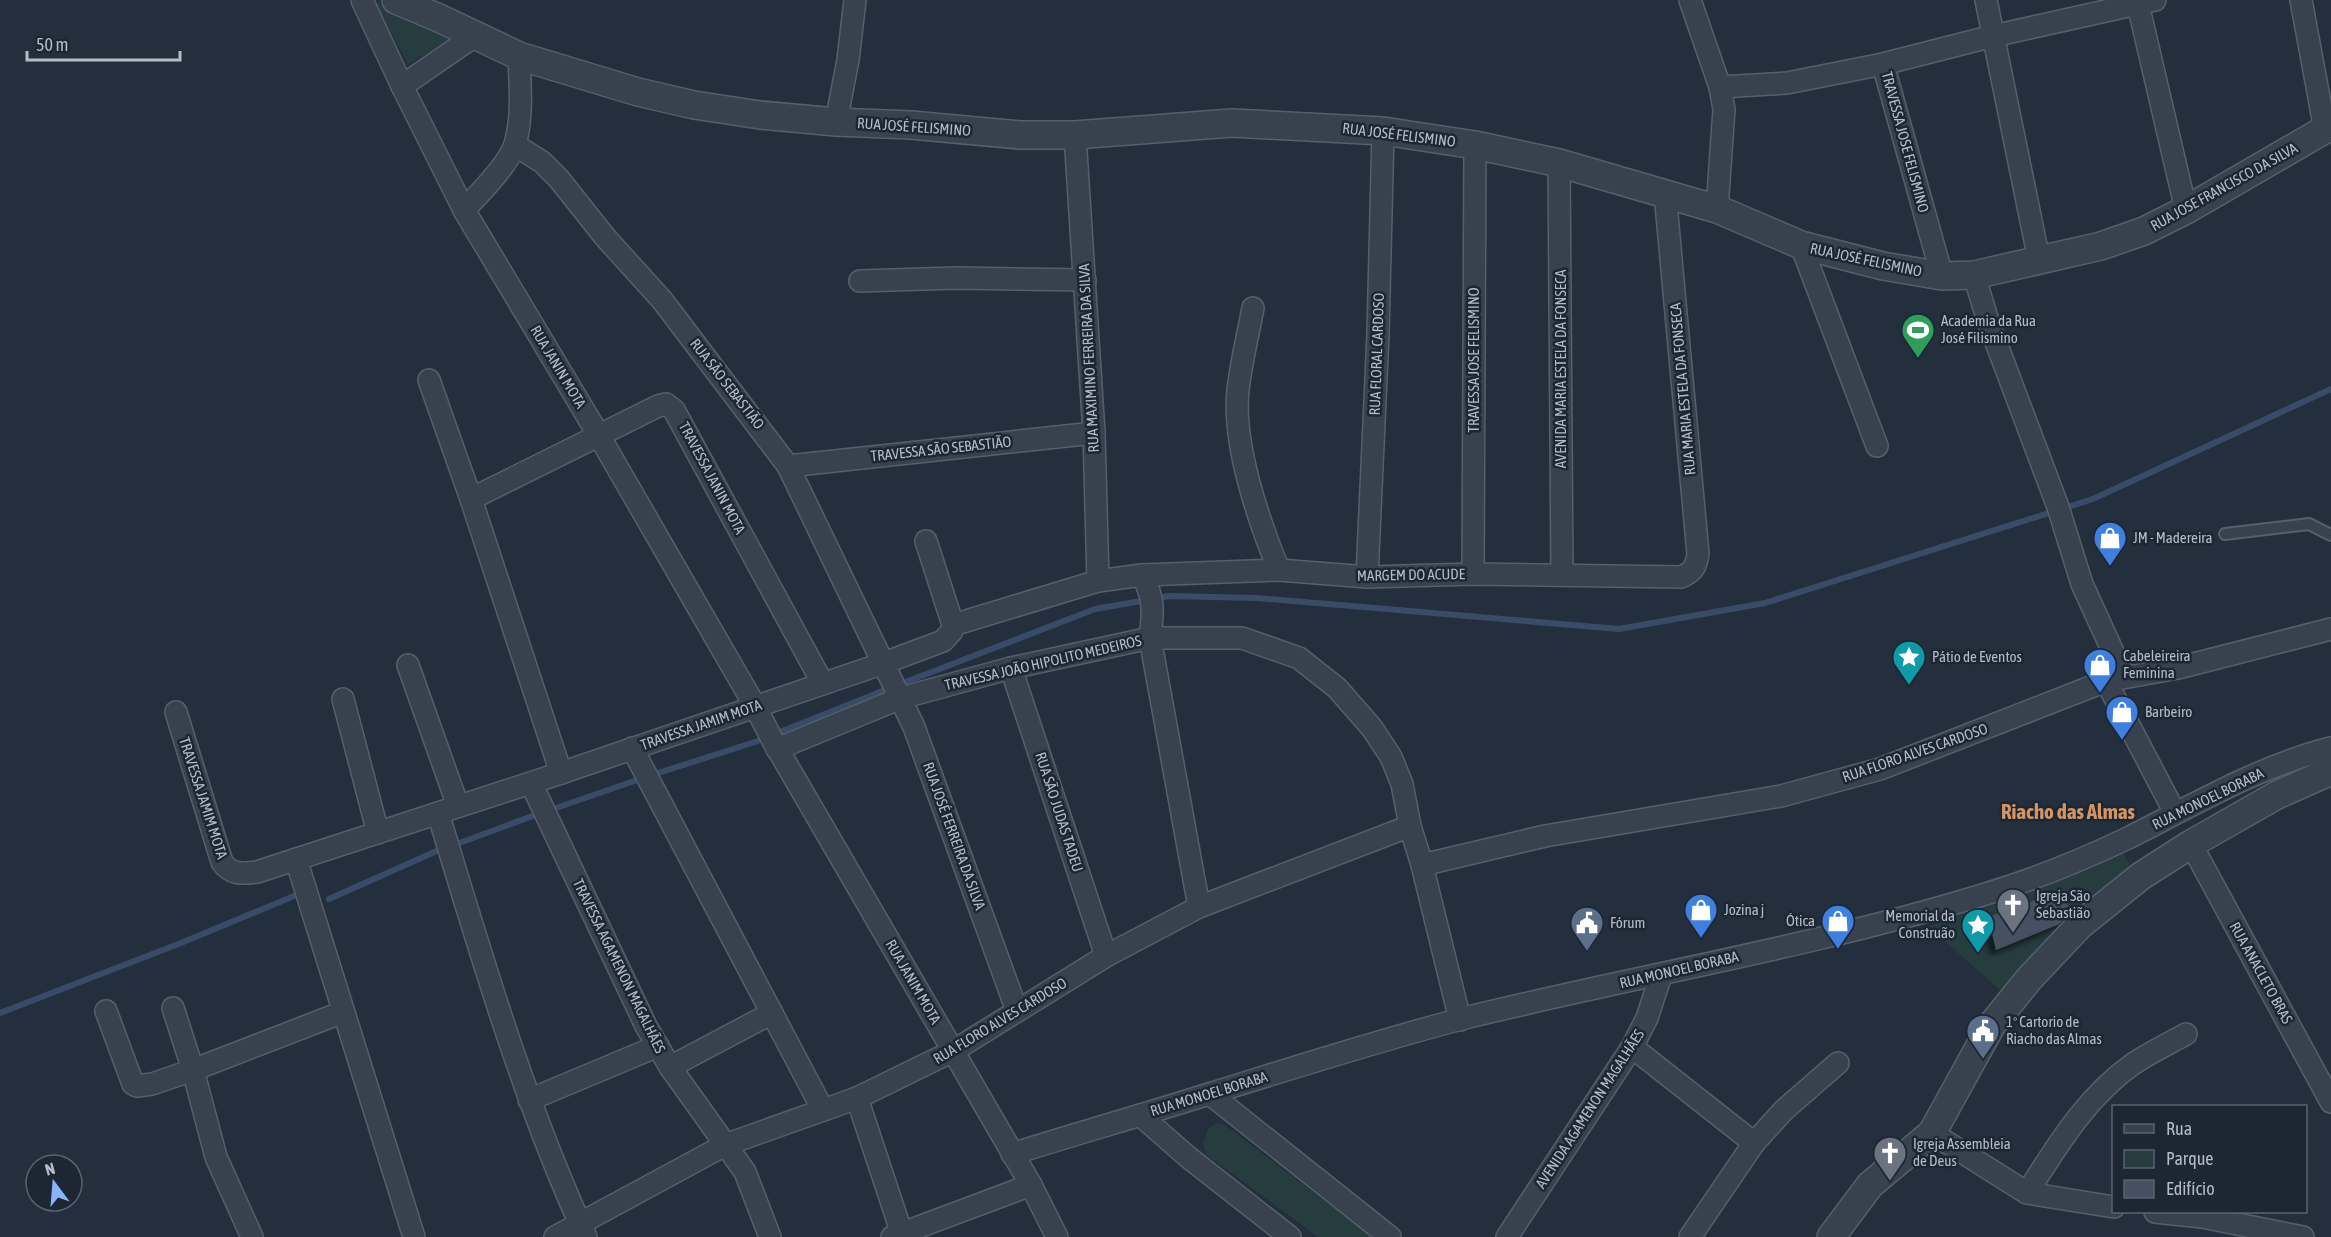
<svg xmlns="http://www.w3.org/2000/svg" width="2331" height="1237" viewBox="0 0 2331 1237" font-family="'Asap Condensed',sans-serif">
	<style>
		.green { fill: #263c3f }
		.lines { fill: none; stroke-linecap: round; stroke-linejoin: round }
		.stream { stroke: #394c67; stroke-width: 6 }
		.building { fill: #455162; filter: url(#shadow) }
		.service-casing { stroke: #565f6c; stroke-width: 14 }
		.minor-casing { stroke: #565f6c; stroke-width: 24 }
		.tertiary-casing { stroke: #565f6c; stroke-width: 30 }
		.service { stroke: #38414e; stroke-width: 10 }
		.minor { stroke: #38414e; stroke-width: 21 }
		.tertiary { stroke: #38414e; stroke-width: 27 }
		.labels { text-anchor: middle; stroke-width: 5; stroke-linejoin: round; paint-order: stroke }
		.street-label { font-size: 15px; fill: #b4bcc9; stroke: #1d2633 }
		.poi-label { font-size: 15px; fill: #b4bcc9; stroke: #1d2633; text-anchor: start }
		.district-label { font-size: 21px; font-weight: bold; fill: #d59563; stroke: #1d2633 }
	</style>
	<defs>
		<filter id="shadow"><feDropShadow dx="-5.5" dy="5.5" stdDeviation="3" flood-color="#0009"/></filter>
	</defs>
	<rect width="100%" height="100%" fill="#242f3e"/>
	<g class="green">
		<polygon points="375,2 461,33 408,64"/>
		<polygon points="2123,852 2133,872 2002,992 1928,926"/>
		<polygon points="1216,1123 1225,1125 1372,1237 1318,1237 1207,1155 1203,1144 1208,1129"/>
	</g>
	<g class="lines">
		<g class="stream">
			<polyline points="898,685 1095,609 1170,596 1257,598 1619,629 1765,603 2093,499 2331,389"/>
			<polyline points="652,775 755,742 890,688"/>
			<polyline points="553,809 643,778"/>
			<polyline points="454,845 538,814"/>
			<polyline points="329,899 439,850"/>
			<polyline points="0,1013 181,943 294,896"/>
		</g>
	</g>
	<polygon class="building" points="2063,890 2070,913 2059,924 1996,950 1988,917"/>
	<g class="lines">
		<g class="service-casing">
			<polyline id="service" points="2225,534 2309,524 2331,535"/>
		</g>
		<g class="minor-casing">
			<g id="minor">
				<polyline points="362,0 402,86 464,210 598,434 755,706 773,741 1031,1185 1057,1237"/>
				<polyline points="1690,0 1720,87 1724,109 1717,209"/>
				<polyline points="1986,0 2039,260"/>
				<polyline points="2137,0 2186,210"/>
				<polyline points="2301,0 2325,130"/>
				<polyline points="1883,64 1993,36 2155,0"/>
				<polyline points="402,86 476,35"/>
				<polyline points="1720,87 1787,83 1883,64 1942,276"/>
				<polyline points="836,122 848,60 855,0"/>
				<polyline points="1075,135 1094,433 1098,581"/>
				<polyline points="515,145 542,162 559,179 605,237 662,300 788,466 914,727 1017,1011"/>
				<polyline points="1559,163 1562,575"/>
				<path d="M464,210C478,195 510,163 515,144C523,118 520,83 519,56"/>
				<polyline points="1801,245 1877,446"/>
				<polyline points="1974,275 1988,321 2058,507 2082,584 2124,676"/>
				<polyline points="860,281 955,278 1085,280"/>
				<path d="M1253,308C1248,335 1241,363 1238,390C1232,443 1259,522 1279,570"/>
				<polyline points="429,380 471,499 561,773"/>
				<polyline points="788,466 1094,433"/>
				<polyline points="471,499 658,406 666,404 674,410 823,684"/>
				<polyline points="1473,574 1475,145"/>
				<path d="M1142,575L1279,570L1367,577L1473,574L1681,577C1693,572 1696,567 1698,554L1665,193"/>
				<polyline points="1367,577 1378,334 1383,131"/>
				<path d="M953,625L1098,581L1142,575C1155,599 1153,612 1150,638L1199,907"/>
				<polyline points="408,665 458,806"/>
				<polyline points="1011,668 1106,956"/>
				<polyline points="2106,681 2175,813"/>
				<polyline points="343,699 378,833"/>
				<path d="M176,712L222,862C231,875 242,874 257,872L561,773L884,663L943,641L952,631L953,625L926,541"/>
				<polyline points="632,748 823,1110"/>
				<polyline points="777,749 901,698 1011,668 1150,638 1242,638 1299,658 1337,688 1372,728 1391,757 1402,784 1410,826"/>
				<polyline points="531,783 646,1026 670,1067 745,1172 770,1237"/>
				<path d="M438,813C482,957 523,1100 586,1237"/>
				<polyline points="2191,844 2331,1102"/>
				<polyline points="296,859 414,1237"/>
				<polyline points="1422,865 1545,836 1781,796 1880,769 2106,681 2178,668 2331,629"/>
				<polyline points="173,1008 193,1070 216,1157 252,1237"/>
				<polyline points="106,1011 133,1084 137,1086 152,1084 193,1070 343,1012"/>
				<polyline points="1632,1047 1754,1143 1784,1110 1838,1063"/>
				<polyline points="670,1067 772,1013"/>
				<polyline points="1210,1094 1390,1237"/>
				<polyline points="857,1098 903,1237"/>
				<polyline points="529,1100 658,1046"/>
				<polyline points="1140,1115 1188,1157 1290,1237"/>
				<polyline points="1932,1133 2027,1193 2114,1207"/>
				<path d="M1012,1154C1079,1133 1146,1114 1212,1093C1296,1067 1380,1040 1465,1018C1636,976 1811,947 1979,896C2030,881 2080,861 2128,838C2194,805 2259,766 2331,748"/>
				<path d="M2027,1193C2057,1146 2086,1097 2133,1064C2149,1053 2168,1044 2186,1034"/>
				<polyline points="2155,1212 2202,1217 2303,1237"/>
				<polyline points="555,1237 725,1145 857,1098 953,1051 1106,956 1199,907 1410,826 1422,865 1460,1020"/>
				<polyline points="892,1237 1031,1185"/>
				<polyline points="1507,1237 1632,1047 1647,1018 1661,975"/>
				<polyline points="1690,1237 1754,1143"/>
			</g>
		</g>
		<g class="tertiary-casing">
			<g id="tertiary">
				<polyline points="396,0 439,18 519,56 638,92 694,105 760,115 836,122 911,125 1020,135 1075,135 1232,123 1383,131 1475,145 1559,163 1717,209 1801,245 1883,266 1942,276 1974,275 2101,246 2144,231 2186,210 2331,126"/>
				<polyline points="1831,1237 1870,1185 1932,1133 1991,1026 2029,979 2080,925 2141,876 2191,844 2277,795 2331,771"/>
			</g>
		</g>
		<use href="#service" class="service"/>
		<use href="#minor" class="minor"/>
		<use href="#tertiary" class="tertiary"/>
	</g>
	<defs>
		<g id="stadium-pin" transform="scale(1.725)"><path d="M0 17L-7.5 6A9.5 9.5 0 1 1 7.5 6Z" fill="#2e9e5b" stroke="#1d2633"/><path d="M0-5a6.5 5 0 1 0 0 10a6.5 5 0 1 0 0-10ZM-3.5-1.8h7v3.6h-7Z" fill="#fff"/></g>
		<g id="shop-pin" transform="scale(1.725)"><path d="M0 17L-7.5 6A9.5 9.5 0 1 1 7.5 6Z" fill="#3f7fe0" stroke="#1d2633"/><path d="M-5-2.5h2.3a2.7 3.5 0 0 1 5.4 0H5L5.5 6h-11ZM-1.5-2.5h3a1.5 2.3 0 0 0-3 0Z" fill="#fff"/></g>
		<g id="sight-pin" transform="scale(1.725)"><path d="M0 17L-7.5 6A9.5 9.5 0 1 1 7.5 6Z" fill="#0f9aa8" stroke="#1d2633"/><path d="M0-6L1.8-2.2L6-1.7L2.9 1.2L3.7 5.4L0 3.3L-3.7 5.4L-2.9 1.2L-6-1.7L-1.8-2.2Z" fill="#fff"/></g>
		<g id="church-pin" transform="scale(1.725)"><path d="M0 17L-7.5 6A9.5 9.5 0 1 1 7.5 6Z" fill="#6b7280" stroke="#1d2633"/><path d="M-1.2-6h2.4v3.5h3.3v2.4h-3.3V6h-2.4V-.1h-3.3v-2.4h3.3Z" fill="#fff"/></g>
		<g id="civic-pin" transform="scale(1.725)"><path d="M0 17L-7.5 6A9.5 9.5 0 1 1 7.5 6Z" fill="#5c6f8a" stroke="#1d2633"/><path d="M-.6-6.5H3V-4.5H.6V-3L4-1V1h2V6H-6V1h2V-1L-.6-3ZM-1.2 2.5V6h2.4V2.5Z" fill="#fff"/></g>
	</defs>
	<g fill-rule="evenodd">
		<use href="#stadium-pin" x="1918" y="330"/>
		<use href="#shop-pin" x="2110" y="538"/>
		<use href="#sight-pin" x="1909" y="657"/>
		<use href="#shop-pin" x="2100" y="665"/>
		<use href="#shop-pin" x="2122" y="712"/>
		<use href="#church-pin" x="2013" y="905"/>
		<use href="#shop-pin" x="1701" y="910"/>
		<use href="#shop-pin" x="1838" y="921"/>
		<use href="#civic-pin" x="1587" y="923"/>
		<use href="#sight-pin" x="1978" y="925"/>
		<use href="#civic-pin" x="1983" y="1031"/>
		<use href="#church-pin" x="1890" y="1153"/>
	</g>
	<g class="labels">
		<g class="street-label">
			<text transform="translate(914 127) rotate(4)" y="5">RUA JOSÉ FELISMINO</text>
			<text transform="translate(1399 135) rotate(7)" y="5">RUA JOSÉ FELISMINO</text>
			<text transform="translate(1905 142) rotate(75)" y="5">TRAVESSA JOSE FELISMINO</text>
			<text transform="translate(2224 187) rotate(-29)" y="5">RUA JOSE FRANCISCO DA SILVA</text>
			<text transform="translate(1866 260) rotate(12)" y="5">RUA JOSÉ FELISMINO</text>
			<text transform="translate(1377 354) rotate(-88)" y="5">RUA FLORAL CARDOSO</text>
			<text transform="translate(1089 358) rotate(-93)" y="5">RUA MAXIMINO FERREIRA DA SILVA</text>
			<text transform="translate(1474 360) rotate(-90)" y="5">TRAVESSA JOSE FELISMINO</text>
			<text transform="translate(558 367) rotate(59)" y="5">RUA JANIN MOTA</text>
			<text transform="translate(1561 369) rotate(-90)" y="5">AVENIDA MARIA ESTELA DA FONSECA</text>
			<text transform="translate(727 384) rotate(52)" y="5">RUA SÃO SEBASTIÃO</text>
			<text transform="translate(1683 389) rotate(-95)" y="5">RUA MARIA ESTELA DA FONSECA</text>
			<text transform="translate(941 449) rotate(-6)" y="5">TRAVESSA SÃO SEBASTIÃO</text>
			<text transform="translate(712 478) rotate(62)" y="5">TRAVESSA JANIN MOTA</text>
			<text transform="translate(1411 575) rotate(-1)" y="5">MARGEM DO ACUDE</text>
			<text transform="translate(1043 663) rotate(-13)" y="5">TRAVESSA JOÃO HIPOLITO MEDEIROS</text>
			<text transform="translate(701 725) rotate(-19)" y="5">TRAVESSA JAMIM MOTA</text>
			<text transform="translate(1915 753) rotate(-19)" y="5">RUA FLORO ALVES CARDOSO</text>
			<text transform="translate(203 798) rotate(72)" y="5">TRAVESSA JAMIM MOTA</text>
			<text transform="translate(2208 799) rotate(-26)" y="5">RUA MONOEL BORABA</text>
			<text transform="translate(1059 812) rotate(72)" y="5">RUA SÃO JUDAS TADEU</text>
			<text transform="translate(954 836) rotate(70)" y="5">RUA JOSÉ FERREIRA DA SILVA</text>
			<text transform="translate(619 966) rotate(64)" y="5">TRAVESSA AGAMENON MAGALHÃES</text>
			<text transform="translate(1679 970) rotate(-13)" y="5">RUA MONOEL BORABA</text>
			<text transform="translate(2261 973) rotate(61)" y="5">RUA ANACLETO BRAS</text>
			<text transform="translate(913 982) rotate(60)" y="5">RUA JANIM MOTA</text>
			<text transform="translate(1000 1021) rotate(-31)" y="5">RUA FLORO ALVES CARDOSO</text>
			<text transform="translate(1209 1094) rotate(-17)" y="5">RUA MONOEL BORABA</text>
			<text transform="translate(1590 1109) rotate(-57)" y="5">AVENIDA AGAMENON MAGALHÃES</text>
		</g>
		<g class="poi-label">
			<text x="1941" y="326">Academia da Rua<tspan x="1941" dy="17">José Filismino</tspan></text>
			<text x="2133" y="543">JM - Madereira</text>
			<text x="2123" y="661">Cabeleireira<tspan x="2123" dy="17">Feminina</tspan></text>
			<text x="1932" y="662">Pátio de Eventos</text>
			<text x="2145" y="717">Barbeiro</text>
			<text x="2036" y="901">Igreja São<tspan x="2036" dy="17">Sebastião</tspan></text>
			<text x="1724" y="915">Jozina j</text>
			<text x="1955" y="921" text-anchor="end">Memorial da<tspan x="1955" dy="17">Construão</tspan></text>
			<text x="1815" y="926" text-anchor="end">Ótica</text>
			<text x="1610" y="928">Fórum</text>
			<text x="2006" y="1027">1º Cartorio de<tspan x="2006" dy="17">Riacho das Almas</tspan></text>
			<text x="1913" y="1149">Igreja Assembleia<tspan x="1913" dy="17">de Deus</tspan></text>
		</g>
		<g class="district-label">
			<text x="2068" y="819">Riacho das Almas</text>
		</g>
	</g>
	<rect x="2112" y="1105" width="195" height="108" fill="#1d2633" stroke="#59626f" stroke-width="1.5"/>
	<rect x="2124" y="1124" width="30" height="9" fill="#38414e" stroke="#59626f" stroke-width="1.5"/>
	<text x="2166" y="1135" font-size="18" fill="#b4bcc9">Rua</text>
	<rect x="2124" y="1150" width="30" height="18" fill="#263c3f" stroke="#59626f" stroke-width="1.5"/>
	<text x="2166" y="1165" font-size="18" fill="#b4bcc9">Parque</text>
	<rect x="2124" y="1180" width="30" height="18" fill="#455162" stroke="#59626f" stroke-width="1.5"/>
	<text x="2166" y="1195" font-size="18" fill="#b4bcc9">Edifício</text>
	<g transform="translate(54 1183) rotate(344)"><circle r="28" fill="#1d2633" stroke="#59626f" stroke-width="1.5"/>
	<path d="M0-4.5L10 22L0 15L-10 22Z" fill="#8ab4f8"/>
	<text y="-9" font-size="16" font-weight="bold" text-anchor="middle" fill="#b4bcc9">N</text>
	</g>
	<path d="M27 51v9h153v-9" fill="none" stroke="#b4bcc9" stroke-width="3"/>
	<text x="36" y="51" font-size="18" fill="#b4bcc9" stroke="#1d2633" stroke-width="4.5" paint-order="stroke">50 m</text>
</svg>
